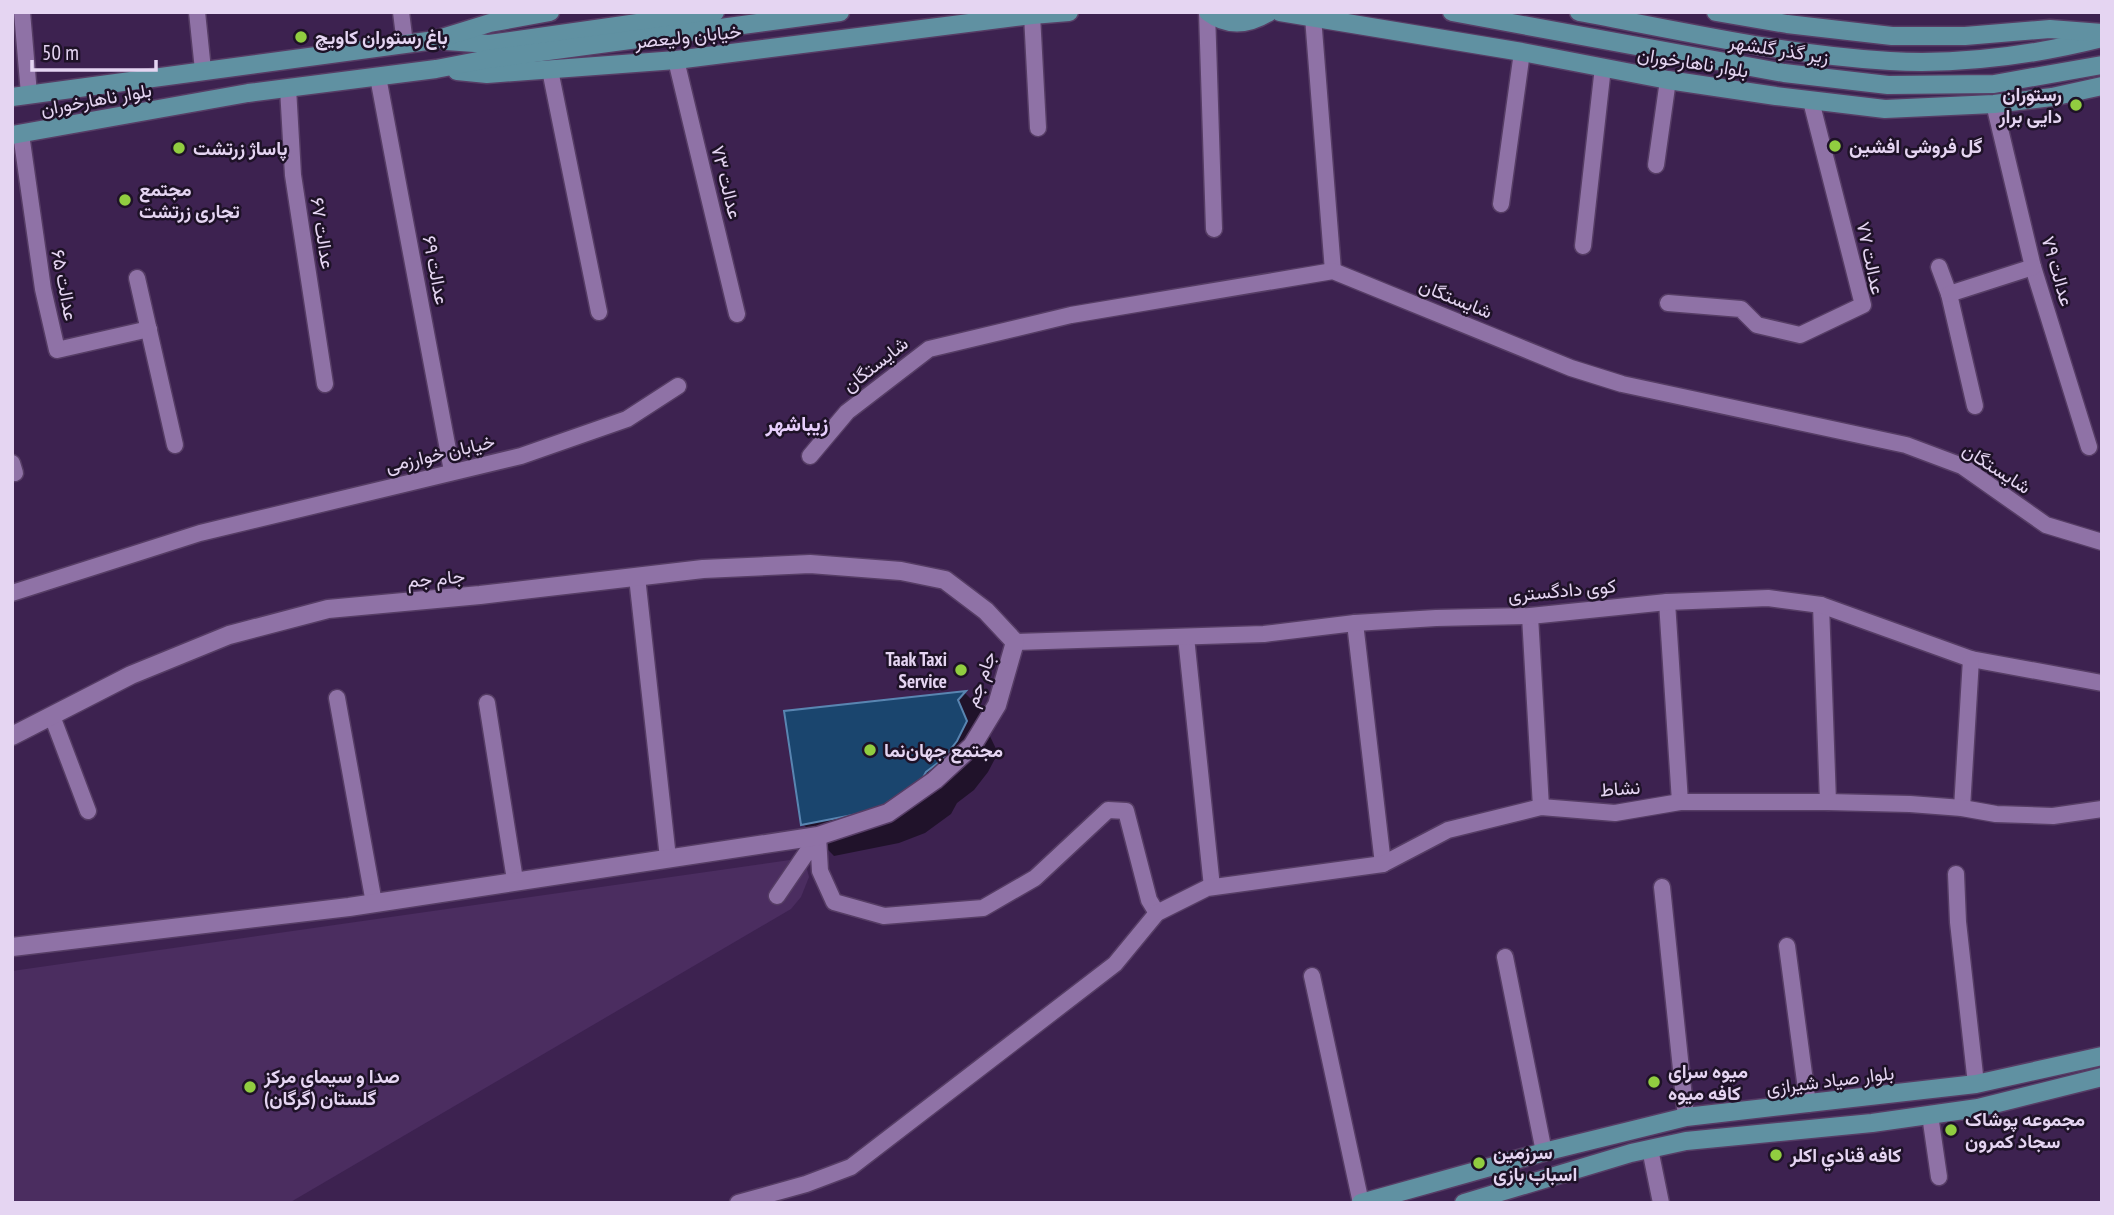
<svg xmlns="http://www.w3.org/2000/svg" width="2114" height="1215" viewBox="0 0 2114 1215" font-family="'PT Sans Narrow',Vazirmatn,sans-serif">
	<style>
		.built { fill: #4b2d60 }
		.shadow { fill: #0007 }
		.building { fill: #1a456e; stroke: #5985b1; stroke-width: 2 }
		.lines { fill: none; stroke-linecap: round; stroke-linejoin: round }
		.minor-casing { stroke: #563d65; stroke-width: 19 }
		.tertiary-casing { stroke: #563d65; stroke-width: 21 }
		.primary-casing { stroke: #563d65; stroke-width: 21 }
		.minor { stroke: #8f72a6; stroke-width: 16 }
		.tertiary { stroke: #8f72a6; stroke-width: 18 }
		.primary { stroke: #6091a2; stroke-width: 18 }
		.poi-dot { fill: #91cd40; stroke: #1e1227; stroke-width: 2.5 }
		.labels { text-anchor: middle; stroke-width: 5; stroke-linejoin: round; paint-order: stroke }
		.street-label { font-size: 19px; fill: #e5d5f2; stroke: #1e1227 }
		.poi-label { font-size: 19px; font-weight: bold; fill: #e5d5f2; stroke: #1e1227; text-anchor: start }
		.neighbourhood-label { font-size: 21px; font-weight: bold; fill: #e8cffd; stroke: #1e1227 }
	</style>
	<rect width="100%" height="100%" fill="#3d2250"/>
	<polygon class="built" points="804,858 809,877 801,897 791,909 289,1203 12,1203 12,971"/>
	<polygon class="shadow" points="965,693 996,724 988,732 998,753 988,772 974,790 957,803 951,814 925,833 899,843 834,856 803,824 786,713"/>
	<polygon class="building" points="966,691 958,700 967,721 957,741 943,759 926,772 920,783 894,803 868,812 801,825 784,711"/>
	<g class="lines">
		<g class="minor-casing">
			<g id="minor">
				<polyline points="22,12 29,94"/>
				<polyline points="197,12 203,70"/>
				<polyline points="401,12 405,44"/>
				<polyline points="1207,12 1214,229"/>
				<polyline points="1032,15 1038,128"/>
				<polyline points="1313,17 1333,271"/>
				<polyline points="676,60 737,314"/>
				<polyline points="550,70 599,312"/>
				<polyline points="378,77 452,471"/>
				<polyline points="288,88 293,175 325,384"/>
				<polyline points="1994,104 2033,267 2089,447"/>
				<polyline points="21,134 43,289 57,350 149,329"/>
				<polyline points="1656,165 1668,80"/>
				<polyline points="1501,204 1522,52"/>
				<polyline points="1583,246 1603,67"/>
				<polyline points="1939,267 1949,294 1975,406"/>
				<polyline points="137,278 175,445"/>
				<polyline points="1949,294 2033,267"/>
				<polyline points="1668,303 1741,309 1757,325 1800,335 1863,305 1811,101"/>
				<polyline points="810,456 847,412 929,349 1071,315 1333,271 1571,368 1622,384 1906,445 1962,466 2046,525 2102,542"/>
				<polyline points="12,463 15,473"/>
				<polyline points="637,577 668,858"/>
				<polyline points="12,593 200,533 521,456 627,419 678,386"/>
				<polyline points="1667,602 1680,802"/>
				<polyline points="1821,605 1828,802"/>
				<polyline points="1530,616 1541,807"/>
				<polyline points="1355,623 1383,864"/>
				<polyline points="1186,637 1212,887"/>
				<polyline points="1015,642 1264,634 1355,623 1436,618 1530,616 1667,602 1768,598 1821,605 1971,659 2102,683"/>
				<polyline points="337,698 374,903"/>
				<polyline points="487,703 515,880"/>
				<polyline points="52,716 88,811"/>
				<polyline points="1962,808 1971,659"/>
				<polyline points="1956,874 1958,922 1976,1084"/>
				<polyline points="1662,887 1686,1117"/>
				<polyline points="777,896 818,836 820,871 834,902 884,916 983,908 1035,878 1108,810 1126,811 1149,900 1157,913"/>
				<polyline points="1787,946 1808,1104"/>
				<polyline points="1505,957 1544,1152"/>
				<polyline points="1312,976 1361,1203"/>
				<polyline points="1930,1115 1939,1177"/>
				<polyline points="1650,1149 1661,1203"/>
				<polyline points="738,1203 806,1184 851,1167 1115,964 1157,913 1207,888 1383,864 1448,830 1541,807 1615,813 1680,802 1828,802 1910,804 1962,808 1996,814 2053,816 2102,809"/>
			</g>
		</g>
		<g class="tertiary-casing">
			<polyline id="tertiary" points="12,736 131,675 229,635 328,609 480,595 703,569 810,564 901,571 945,580 986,611 1015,642 997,705 972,746 935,780 888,813 818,836 349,907 12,947"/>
		</g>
		<g class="primary-casing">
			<g id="primary">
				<path d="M1208,12C1228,27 1248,25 1269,12"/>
				<polyline points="1280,12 1522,52 1668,80 1776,96 1885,109 1994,104 2052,97 2102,86"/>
				<polyline points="1452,12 1784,73 1888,85 1994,84 2102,65"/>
				<path d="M1579,12C1682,31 1786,55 1890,61C1961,65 2034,55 2102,38"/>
				<polyline points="1716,12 1787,24 1892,36 1965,36 2050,29 2102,33"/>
				<polyline points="446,41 489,44 715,12"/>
				<polyline points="457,71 487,74 676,60 1032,15 1069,12"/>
				<polyline points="12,97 435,40 490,23 550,12"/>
				<polyline points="12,135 248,93 436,69 488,59 840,12"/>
				<polyline points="1361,1203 1544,1152 1686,1117 1976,1084 2102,1056"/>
				<polyline points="1464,1203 1631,1153 1686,1141 1872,1123 1978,1108 2102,1077"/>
			</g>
		</g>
		<use href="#minor" class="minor"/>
		<use href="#tertiary" class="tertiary"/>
		<use href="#primary" class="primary"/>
	</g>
	<g class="poi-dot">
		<circle cx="301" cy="37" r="7"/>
		<circle cx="2076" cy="105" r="7"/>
		<circle cx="1835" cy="146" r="7"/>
		<circle cx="179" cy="148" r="7"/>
		<circle cx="125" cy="200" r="7"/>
		<circle cx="961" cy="670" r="7"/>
		<circle cx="870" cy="750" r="7"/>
		<circle cx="1654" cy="1082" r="7"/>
		<circle cx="250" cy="1087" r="7"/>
		<circle cx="1951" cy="1130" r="7"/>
		<circle cx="1776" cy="1155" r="7"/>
		<circle cx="1479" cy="1163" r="7"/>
	</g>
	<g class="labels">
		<g class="street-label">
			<text transform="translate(688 36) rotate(-6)" y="7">خیابان ولیعصر</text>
			<text transform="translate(1779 49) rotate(9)" y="7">زیر گذر گلشهر</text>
			<text transform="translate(1693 62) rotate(9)" y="7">بلوار ناهارخوران</text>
			<text transform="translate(96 99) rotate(-10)" y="7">بلوار ناهارخوران</text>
			<text transform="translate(727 182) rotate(76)" y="7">عدالت ۷۳</text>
			<text transform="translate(323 233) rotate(81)" y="7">عدالت ۶۷</text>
			<text transform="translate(1871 258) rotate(78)" y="7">عدالت ۷۷</text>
			<text transform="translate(436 270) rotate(79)" y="7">عدالت ۶۹</text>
			<text transform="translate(2058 271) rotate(74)" y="7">عدالت ۷۹</text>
			<text transform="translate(65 285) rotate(79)" y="7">عدالت ۶۵</text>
			<text transform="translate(1456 298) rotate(22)" y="7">شایستگان</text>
			<text transform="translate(875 364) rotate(-38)" y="7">شایستگان</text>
			<text transform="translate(440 453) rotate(-13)" y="7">خیابان خوارزمی</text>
			<text transform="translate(1997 468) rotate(33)" y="7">شایستگان</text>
			<text transform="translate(436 578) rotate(-5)" y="7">جام جم</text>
			<text transform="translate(1562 590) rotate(-5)" y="7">کوی دادگستری</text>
			<text transform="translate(980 679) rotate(-70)" y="7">جام جم</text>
			<text transform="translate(1620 788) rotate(-4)" y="7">نشاط</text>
			<text transform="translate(1830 1080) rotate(-7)" y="7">بلوار صیاد شیرازی</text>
		</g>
		<g class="poi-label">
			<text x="315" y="44">باغ رستوران کاویچ</text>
			<text x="2062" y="101" text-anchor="end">رستوران<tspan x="2062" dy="22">دایی برار</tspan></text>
			<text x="1849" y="153">گل فروشی افشین</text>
			<text x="193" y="155">پاساژ زرتشت</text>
			<text x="139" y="196">مجتمع<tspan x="139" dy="22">تجاری زرتشت</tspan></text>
			<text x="947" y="666" text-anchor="end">Taak Taxi<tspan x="947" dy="22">Service</tspan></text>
			<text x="884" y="757">مجتمع جهان‌نما</text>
			<text x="1668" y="1078">میوه سرای<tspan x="1668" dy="22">کافه میوه</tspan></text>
			<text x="264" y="1083">صدا و سیمای مرکز<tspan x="264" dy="22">گلستان (گرگان)</tspan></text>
			<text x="1965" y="1126">مجموعه پوشاک<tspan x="1965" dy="22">سجاد کمرون</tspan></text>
			<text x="1493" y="1159">سرزمین<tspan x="1493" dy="22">اسباب بازی</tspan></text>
			<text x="1790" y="1162">كافه قنادي اكلر</text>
		</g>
		<g class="neighbourhood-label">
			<text x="797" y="431">زیباشهر</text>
		</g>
	</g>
	<rect width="2114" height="1215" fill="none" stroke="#e5d5f2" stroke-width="28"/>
	<path d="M32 60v10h124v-10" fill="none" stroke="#e5d5f2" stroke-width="3.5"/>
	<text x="42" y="60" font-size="21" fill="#e5d5f2" stroke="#1e1227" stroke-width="5" paint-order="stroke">50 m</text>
</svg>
